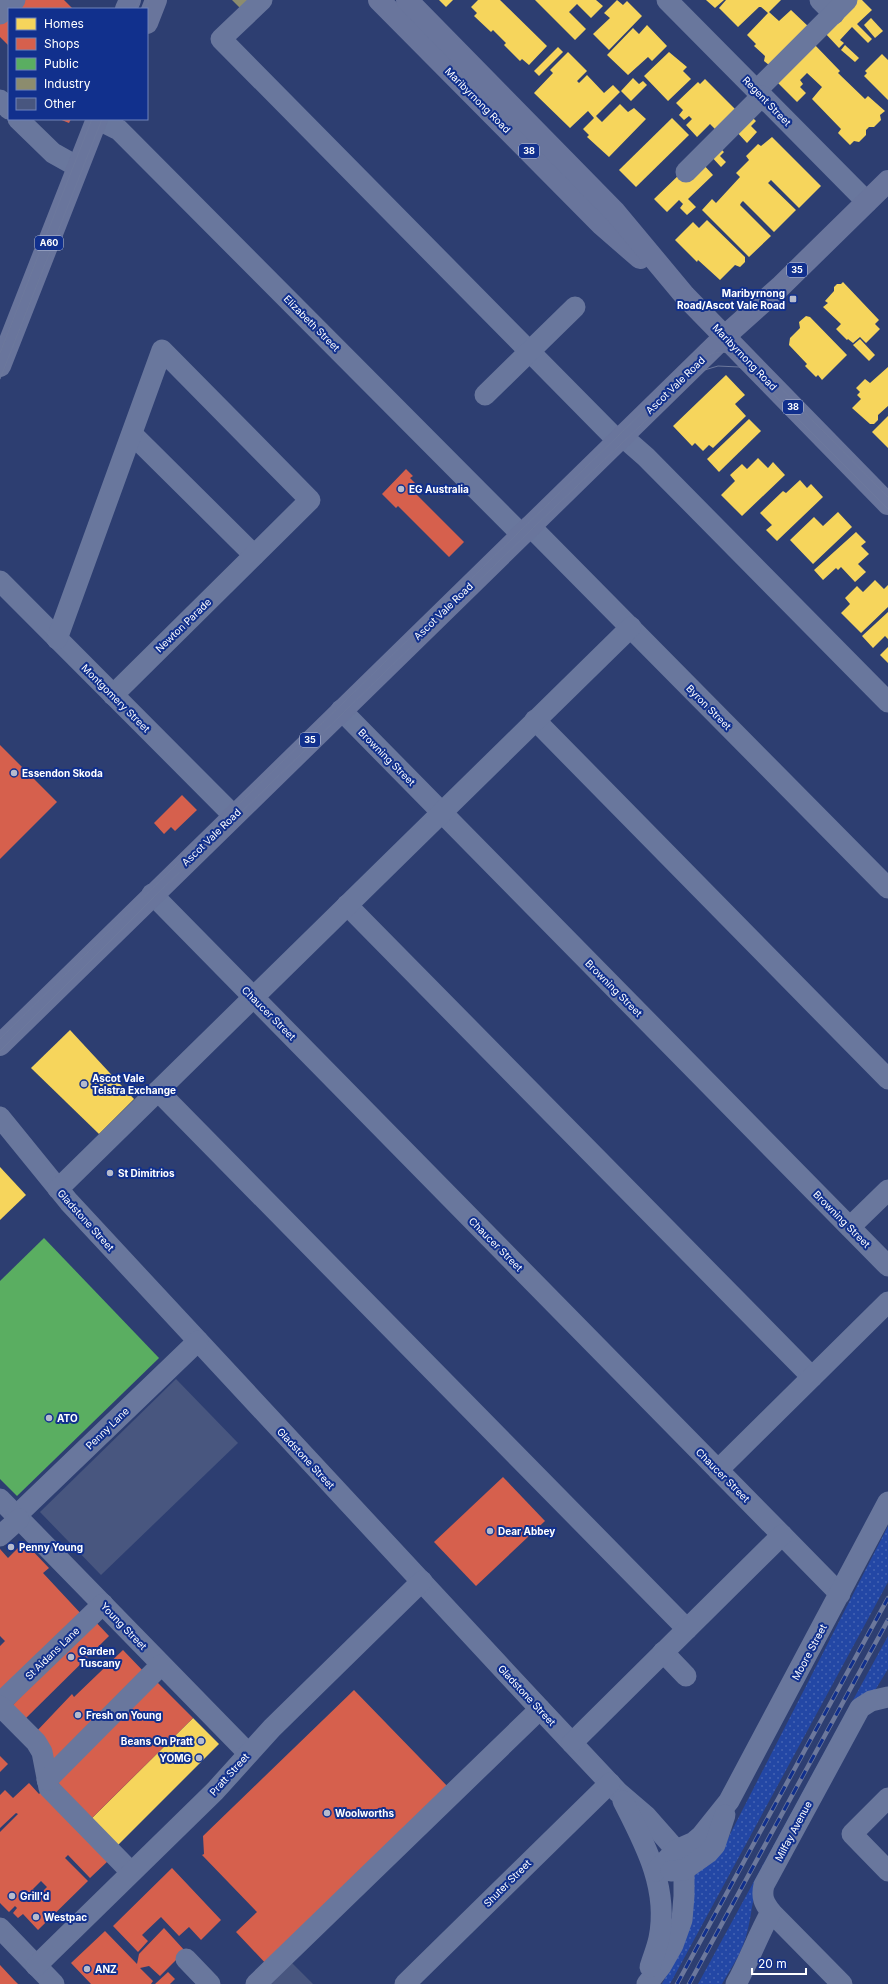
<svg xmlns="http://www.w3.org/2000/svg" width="888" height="1984" viewBox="0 0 888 1984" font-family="Inter,sans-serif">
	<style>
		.grass { fill: url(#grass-dots) }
		.homes { fill: #f6d55c }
		.shops { fill: #d6604d; fill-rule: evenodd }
		.public { fill: #5aae61 }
		.industry { fill: #8c8c6e }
		.building { fill: #48567f }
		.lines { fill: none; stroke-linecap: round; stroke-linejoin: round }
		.minor { stroke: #69779d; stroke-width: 21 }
		.major { stroke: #69759c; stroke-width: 22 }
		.tram { stroke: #6c789c; stroke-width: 1 }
		.rail-casing { stroke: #6c789c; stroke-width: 4.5 }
		.rail { stroke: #11308d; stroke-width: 3; stroke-dasharray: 9; stroke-linecap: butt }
		.poi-dot { fill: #b6bbcd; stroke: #11308d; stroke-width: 1.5 }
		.labels { text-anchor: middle; stroke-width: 4; stroke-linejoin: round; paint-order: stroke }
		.shield { fill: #11308d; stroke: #b8c1dd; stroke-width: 1 }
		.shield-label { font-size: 9px; font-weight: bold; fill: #fff }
		.street-label { font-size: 10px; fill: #fff; stroke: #11308d }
		.poi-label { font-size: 10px; font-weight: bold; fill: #fff; stroke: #11308d; text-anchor: start }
	</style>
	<defs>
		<pattern id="grass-dots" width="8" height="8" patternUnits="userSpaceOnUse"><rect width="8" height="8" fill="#2347a5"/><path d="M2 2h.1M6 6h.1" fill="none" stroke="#4463b2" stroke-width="1.8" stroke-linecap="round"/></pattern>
	</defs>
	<rect width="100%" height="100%" fill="#2d3e71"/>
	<g class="grass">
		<polygon points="888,1526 888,1582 670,1984 662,1984 683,1943 692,1878 723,1848"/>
		<path d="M888,1636V1669L757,1884C751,1904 751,1926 743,1945C738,1959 729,1971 722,1984H698Z"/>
	</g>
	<g class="homes">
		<polygon points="439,0 453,0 446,7"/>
		<polygon points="478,0 500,0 547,46 529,65 522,59 520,61 504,45 506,43 493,30 491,32 474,16 477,13 471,7"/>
		<polygon points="535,0 596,0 603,6 591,18 577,4 569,12 586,29 575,40"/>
		<polygon points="617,0 623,5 627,1 642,16 609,50 593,34 610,18 604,13"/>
		<polygon points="706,0 724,0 715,8"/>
		<polygon points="726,0 781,0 769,12 779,21 791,10 811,29 769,65 764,61 765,56 754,46 756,44 747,35 768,13 761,7 759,7 738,27 719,8"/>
		<polygon points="857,0 862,0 872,10 857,24 872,39 868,43 852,27 840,40 844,43 839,48 824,32"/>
		<polygon points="871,18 883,31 875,38 864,25"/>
		<polygon points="647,25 667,46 652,61 648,57 628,75 607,55 633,28 639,34"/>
		<polygon points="813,43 840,71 838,73 865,99 868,96 885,111 880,115 881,120 874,127 869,127 866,130 866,135 859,142 854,141 850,145 838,133 841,129 812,99 822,87 807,73 800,80 803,84 800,87 806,93 797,102 776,81"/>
		<polygon points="845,45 859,58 855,62 841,50"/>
		<polygon points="558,47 563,52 539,76 534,71"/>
		<polygon points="568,52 587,71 577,81 579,83 587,75 604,93 613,85 620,92 596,116 602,122 620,104 628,112 634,108 646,119 609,157 587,137 589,135 583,129 594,118 588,111 570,128 534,93 553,73 550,70"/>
		<polygon points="669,52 687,67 683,71 691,79 668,101 644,76"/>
		<polygon points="882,54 888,60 888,100 864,76 867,73 865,71"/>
		<polygon points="633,78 639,84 643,81 647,85 631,101 621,91"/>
		<polygon points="705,79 738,112 720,134 710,124 697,137 686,125 692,119 689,116 684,120 679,115 683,110 676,103 698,82 700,84"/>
		<polygon points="750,115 756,121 751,126 757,132 747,143 735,130"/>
		<polygon points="672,118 689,135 636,187 619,170"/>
		<polygon points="772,137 821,186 799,208 771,180 768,183 796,210 774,232 743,201 741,203 740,205 771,236 749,257 702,210 712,199 716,203 740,177 736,173 749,160 746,156 758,144 761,146"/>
		<polygon points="718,146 724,152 720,156 726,162 721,167 710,155"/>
		<polygon points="702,163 713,175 688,199 696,207 687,215 680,208 683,204 679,200 667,212 654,199 683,171"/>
		<polygon points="707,220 745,257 745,262 740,267 735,265 720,280 698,260 697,262 675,240 693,222 699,228"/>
		<polygon points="843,282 879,320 875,324 880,329 866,343 860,337 853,343 848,339 847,340 836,329 841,324 823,307 828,303 825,301 834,291 834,287 837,284 841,284"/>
		<polygon points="806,316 810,317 847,355 822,380 818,375 816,377 805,366 807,364 789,345 790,338 800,328 799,322"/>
		<polygon points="860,339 875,355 869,361 853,345"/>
		<polygon points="888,367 888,406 878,415 878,420 874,424 870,424 852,408 861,399 857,395 860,392 856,388 865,379 870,383"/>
		<polygon points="726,375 745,395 735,404 746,416 713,448 709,445 703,451 695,443 692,446 673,426"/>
		<polygon points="888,416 888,448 872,432"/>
		<polygon points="749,419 761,431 719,472 707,459"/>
		<polygon points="758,458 768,468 773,462 785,475 742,516 721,495 735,481 730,475 742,464 747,469"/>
		<polygon points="800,480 807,488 811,484 823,497 777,541 766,530 772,525 760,513 783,491 786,493"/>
		<polygon points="838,512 852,527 813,564 790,540 814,517 823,526"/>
		<polygon points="856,532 866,542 861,546 869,554 858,564 866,572 855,582 841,567 838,570 836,568 823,580 814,570"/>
		<polygon points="875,580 884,589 888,585 888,607 861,633 841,613 850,604 845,598 857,586 863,592"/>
		<polygon points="888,612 888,639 885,636 873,648 862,636"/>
		<polygon points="888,647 888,663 880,655"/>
		<polygon points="70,1030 134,1099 99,1134 31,1068"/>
		<polygon points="0,1167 26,1195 0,1220"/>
		<polygon points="193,1718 219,1744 116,1847 89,1821"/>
	</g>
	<g class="shops">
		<polygon points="24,0 64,0 73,9 15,9"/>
		<polygon points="9,15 9,46 0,37 0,24"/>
		<polygon points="59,119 71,119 69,123"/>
		<polygon points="406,469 413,476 410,478 418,486 413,491 464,542 449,557 398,506 396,508 382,494"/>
		<polygon points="0,745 57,802 0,859"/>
		<polygon points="182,795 197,810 175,831 171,827 164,834 154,823"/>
		<polygon points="503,1477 545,1521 476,1586 434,1542"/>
		<polygon points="24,1542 49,1568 43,1573 84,1617 0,1695 0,1646 5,1641 0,1636 0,1549 8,1558"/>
		<polygon points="93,1619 109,1636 23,1721 10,1708"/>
		<polygon points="123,1650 146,1674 53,1765 35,1733 72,1694 74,1697"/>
		<polygon points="156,1681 193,1718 89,1821 56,1780"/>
		<polygon points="354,1690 451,1790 269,1967 236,1932 257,1912 202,1855 204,1854 203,1836"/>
		<polygon points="0,1756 8,1764 0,1772"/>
		<path d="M29,1783L39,1794L41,1792L108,1861L90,1878L68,1855L65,1858L88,1881L38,1930L23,1914L18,1918L13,1913L17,1908L15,1906L9,1912L0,1903V1832L18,1814L16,1813L0,1828V1795L5,1790L13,1798ZM41,1881L47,1887L39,1895L33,1889Z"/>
		<polygon points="172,1868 221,1920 201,1940 189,1927 179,1936 161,1917 142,1935 148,1941 138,1952 113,1926"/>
		<polygon points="164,1928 185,1951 160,1976 149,1966 140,1968 153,1981 151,1984 91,1984 71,1963 105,1931 137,1964 139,1954"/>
		<polygon points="0,1965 14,1980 18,1984 0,1984"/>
		<polygon points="168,1972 175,1979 170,1984 155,1984"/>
	</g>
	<polygon class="public" points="44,1238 159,1358 17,1496 0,1479 0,1281"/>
	<polygon class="industry" points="232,0 255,0 243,11"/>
	<g class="building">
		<polygon points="176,1379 238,1443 101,1575 40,1512"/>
		<polygon points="289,1960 313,1984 265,1984"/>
	</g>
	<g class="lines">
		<g class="minor">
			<polyline points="262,0 221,39 618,441"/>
			<polyline points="667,0 867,202"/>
			<polyline points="820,0 834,14"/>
			<polyline points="0,14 15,0"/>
			<polyline points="757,90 847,0"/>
			<polyline points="0,100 9,109"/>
			<polyline points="18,119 53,153 78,167"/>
			<polyline points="97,119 119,130 126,137 521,534"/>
			<polyline points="686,172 762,96"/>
			<polyline points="485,395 575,307"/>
			<polyline points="132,434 254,555"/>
			<polyline points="622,436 646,457 888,702"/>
			<polyline points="530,526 888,888"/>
			<polyline points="0,581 233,815"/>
			<polyline points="57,639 162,350 310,500 113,695"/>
			<polyline points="341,710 888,1266"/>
			<polyline points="535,720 888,1079"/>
			<polyline points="152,894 840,1594"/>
			<polyline points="347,905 812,1377"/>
			<polyline points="158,1091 687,1629"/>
			<polyline points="0,1117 69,1202 540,1709 618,1792 646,1816 676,1850 681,1863 684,1870 684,1896 682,1920 673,1945 661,1966 647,1984"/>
			<polyline points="58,1189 631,627"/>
			<polyline points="850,1227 888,1190"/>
			<polyline points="718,1470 888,1302"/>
			<polyline points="0,1499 248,1753"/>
			<polyline points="16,1516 198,1341"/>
			<polyline points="0,1536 19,1519"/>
			<polyline points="663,1652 686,1676"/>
			<polyline points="0,1703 103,1604"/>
			<polyline points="0,1706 36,1742 42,1752 49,1788 131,1872"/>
			<polyline points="572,1743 782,1535"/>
			<polyline points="47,1780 161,1665"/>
			<polyline points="888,1798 852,1834 888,1871"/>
			<path d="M623,1801C645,1844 669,1888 659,1938C657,1948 653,1957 650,1967"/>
			<polyline points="656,1871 676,1850 694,1842 701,1836 729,1801 888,1502"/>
			<polyline points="671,1871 684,1870 708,1853 715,1845 725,1815"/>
			<polyline points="771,1912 842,1984"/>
			<polyline points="0,1928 54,1984"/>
			<polyline points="186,1959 210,1984"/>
			<polyline points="36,1966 215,1791 272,1728 422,1581"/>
			<polyline points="256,1984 540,1709"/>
			<polyline points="405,1984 610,1783"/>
			<path d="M736,1984C749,1961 758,1935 771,1912C764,1903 761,1897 764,1885L860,1708L871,1701L888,1697"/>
		</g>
		<g class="major">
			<polyline points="379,0 602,225 640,258"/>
			<polyline points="407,0 615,212 685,296 888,504"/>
			<polyline points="126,9 130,0"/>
			<polyline points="147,23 156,0"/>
			<polyline points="0,366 97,119"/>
			<polyline points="0,1045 724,337 780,287 888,181"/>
		</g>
		<g class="tram">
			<polyline points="135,9 139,0"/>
			<polyline points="145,9 149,0"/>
			<polyline points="0,353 92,119"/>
			<polyline points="0,379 102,119"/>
			<path d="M0,1039L177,864L687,369C710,348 728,348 755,362L888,497"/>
			<polyline points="0,1051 154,897 533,528 686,382 701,371 718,366 739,367 754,375 888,509"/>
		</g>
		<g class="rail-casing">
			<g id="rail">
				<polyline points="677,1984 888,1598"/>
				<polyline points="689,1984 888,1620"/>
			</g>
		</g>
		<use href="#rail" class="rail"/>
	</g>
	<g class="poi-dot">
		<rect x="789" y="295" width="8" height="8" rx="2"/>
		<circle cx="401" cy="489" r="4"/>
		<circle cx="14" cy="773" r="4"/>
		<circle cx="84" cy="1084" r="4"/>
		<circle cx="110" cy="1173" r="4"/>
		<circle cx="49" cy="1418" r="4"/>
		<circle cx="490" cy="1531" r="4"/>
		<circle cx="11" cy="1547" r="4"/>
		<circle cx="71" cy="1657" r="4"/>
		<circle cx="78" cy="1715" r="4"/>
		<circle cx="201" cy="1741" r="4"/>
		<circle cx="199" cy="1758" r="4"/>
		<circle cx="327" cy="1813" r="4"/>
		<circle cx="12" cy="1896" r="4"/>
		<circle cx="36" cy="1917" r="4"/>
		<circle cx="87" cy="1969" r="4"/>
	</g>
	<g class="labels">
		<g class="shield">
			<rect x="519" y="144" width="20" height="14" rx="3"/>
			<rect x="35" y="236" width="28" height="14" rx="3"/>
			<rect x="787" y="263" width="20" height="14" rx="3"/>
			<rect x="783" y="400" width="20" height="14" rx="3"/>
			<rect x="300" y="733" width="20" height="14" rx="3"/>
		</g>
		<g class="shield-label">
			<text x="529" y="154">38</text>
			<text x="49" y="246">A60</text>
			<text x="797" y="273">35</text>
			<text x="793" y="410">38</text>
			<text x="310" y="743">35</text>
		</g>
		<g class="street-label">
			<text transform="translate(478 100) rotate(45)" y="4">Maribyrnong Road</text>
			<text transform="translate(767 101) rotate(46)" y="4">Regent Street</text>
			<text transform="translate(312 323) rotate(45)" y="4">Elizabeth Street</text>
			<text transform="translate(745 357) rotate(46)" y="4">Maribyrnong Road</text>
			<text transform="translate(675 385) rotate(-44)" y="4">Ascot Vale Road</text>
			<text transform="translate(443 611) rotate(-44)" y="4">Ascot Vale Road</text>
			<text transform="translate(183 625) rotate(-44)" y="4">Newton Parade</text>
			<text transform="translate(116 698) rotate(45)" y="4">Montgomery Street</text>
			<text transform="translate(709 707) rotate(45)" y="4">Byron Street</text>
			<text transform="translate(387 757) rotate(45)" y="4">Browning Street</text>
			<text transform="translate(211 837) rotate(-44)" y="4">Ascot Vale Road</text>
			<text transform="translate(614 988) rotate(45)" y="4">Browning Street</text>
			<text transform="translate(269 1013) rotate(45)" y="4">Chaucer Street</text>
			<text transform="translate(842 1219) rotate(45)" y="4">Browning Street</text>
			<text transform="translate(86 1220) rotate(48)" y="4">Gladstone Street</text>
			<text transform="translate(496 1244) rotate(45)" y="4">Chaucer Street</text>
			<text transform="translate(107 1428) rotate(-44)" y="4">Penny Lane</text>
			<text transform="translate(306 1458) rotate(47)" y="4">Gladstone Street</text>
			<text transform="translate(723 1475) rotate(45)" y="4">Chaucer Street</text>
			<text transform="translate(124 1626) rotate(46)" y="4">Young Street</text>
			<text transform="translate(809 1652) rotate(-62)" y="4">Moore Street</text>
			<text transform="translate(52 1653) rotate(-44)" y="4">St Aidans Lane</text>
			<text transform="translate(527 1695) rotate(47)" y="4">Gladstone Street</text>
			<text transform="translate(229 1774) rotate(-48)" y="4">Pratt Street</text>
			<text transform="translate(793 1831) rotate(-62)" y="4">Milfay Avenue</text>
			<text transform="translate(507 1883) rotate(-45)" y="4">Shuter Street</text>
		</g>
		<g class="poi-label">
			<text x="785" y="297" text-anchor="end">Maribyrnong<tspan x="785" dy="12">Road/Ascot Vale Road</tspan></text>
			<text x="409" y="493">EG Australia</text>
			<text x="22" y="777">Essendon Skoda</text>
			<text x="92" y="1082">Ascot Vale<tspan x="92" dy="12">Telstra Exchange</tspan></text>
			<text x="118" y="1177">St Dimitrios</text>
			<text x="57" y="1422">ATO</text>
			<text x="498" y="1535">Dear Abbey</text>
			<text x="19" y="1551">Penny Young</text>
			<text x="79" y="1655">Garden<tspan x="79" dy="12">Tuscany</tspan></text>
			<text x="86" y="1719">Fresh on Young</text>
			<text x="193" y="1745" text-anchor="end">Beans On Pratt</text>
			<text x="191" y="1762" text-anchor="end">YOMG</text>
			<text x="335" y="1817">Woolworths</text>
			<text x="20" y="1900">Grill'd</text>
			<text x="44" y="1921">Westpac</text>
			<text x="95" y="1973">ANZ</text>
		</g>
	</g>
	<rect x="8" y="8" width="140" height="112" fill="#11308d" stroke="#7083bb"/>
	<rect x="16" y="18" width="20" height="12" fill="#f6d55c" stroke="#7083bb"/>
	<text x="44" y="28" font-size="12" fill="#ffffff">Homes</text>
	<rect x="16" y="38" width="20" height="12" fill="#d6604d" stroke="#7083bb"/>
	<text x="44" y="48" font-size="12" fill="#ffffff">Shops</text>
	<rect x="16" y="58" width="20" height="12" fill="#5aae61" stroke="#7083bb"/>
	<text x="44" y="68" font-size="12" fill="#ffffff">Public</text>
	<rect x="16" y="78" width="20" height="12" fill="#8c8c6e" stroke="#7083bb"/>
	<text x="44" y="88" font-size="12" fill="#ffffff">Industry</text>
	<rect x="16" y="98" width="20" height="12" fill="#48567f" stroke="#7083bb"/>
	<text x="44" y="108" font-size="12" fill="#ffffff">Other</text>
	<path d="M752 1968v6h54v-6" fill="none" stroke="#ffffff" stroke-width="2"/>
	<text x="758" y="1968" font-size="12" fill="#ffffff" stroke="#11308d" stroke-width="3" paint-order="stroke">20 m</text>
</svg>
